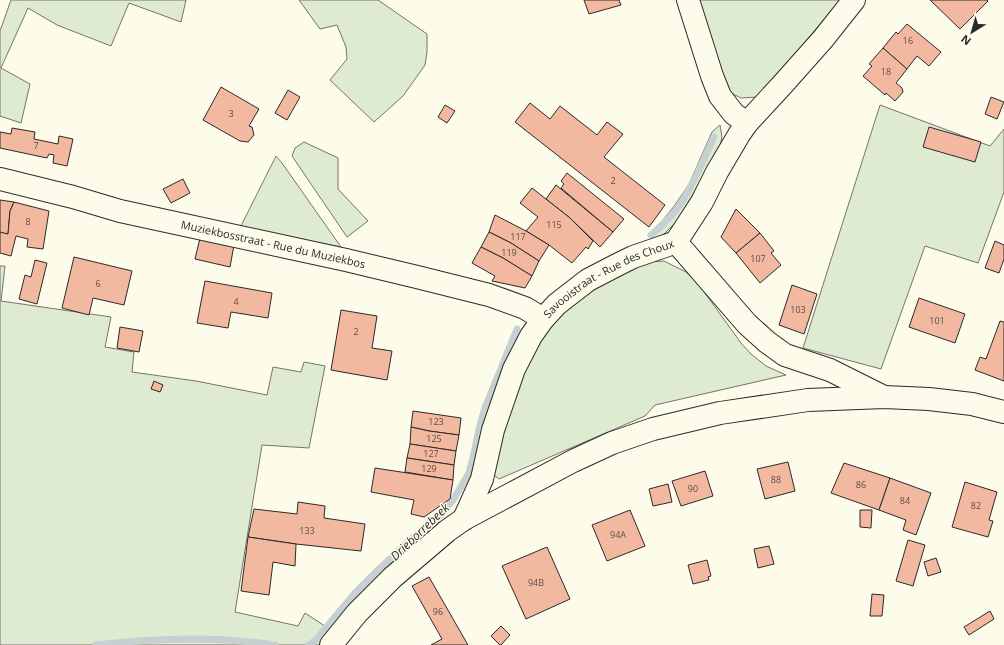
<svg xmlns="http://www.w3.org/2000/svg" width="1004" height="645" viewBox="0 0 1004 645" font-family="'Open Sans',sans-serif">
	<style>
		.green { fill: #deebd1; stroke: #74746e }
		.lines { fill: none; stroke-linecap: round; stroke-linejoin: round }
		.stream { stroke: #c7d0d0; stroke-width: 7 }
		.building { fill: #f2b8a0; stroke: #2b2b2b }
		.minor-casing { stroke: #2b2b2b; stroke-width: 24 }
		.major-casing { stroke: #2b2b2b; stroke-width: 24 }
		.minor { stroke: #fdfbea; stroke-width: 22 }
		.major { stroke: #fdfbea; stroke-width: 22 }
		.labels { text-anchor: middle; stroke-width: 3; stroke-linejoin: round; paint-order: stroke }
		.number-label { font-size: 9px; fill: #5d4e48 }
		.street-label { font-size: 11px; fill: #2b2b2b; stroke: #fdfbea }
		.water-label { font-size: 12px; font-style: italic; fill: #2b2b2b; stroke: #fdfbea }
	</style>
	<rect width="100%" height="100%" fill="#fdfbea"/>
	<g class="green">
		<polygon points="11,0 186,0 181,22 129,3 111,46 57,25 28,8 1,68 30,84 21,123 0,116 0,31"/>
		<polygon points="299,0 378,0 427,34 427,52 425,65 403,96 374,122 330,80 347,59 346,47 337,25 320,29"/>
		<polygon points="695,0 840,0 767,88 757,97 741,98 731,93 724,84"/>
		<polygon points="880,105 990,146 1004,129 1004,192 978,263 925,246 881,369 803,348"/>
		<polygon points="720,125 722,137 720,146 712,162 677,221 664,234 653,239 651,235 675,205 689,184 712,132"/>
		<polygon points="304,142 338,158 338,189 368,221 347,237 292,156 295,148"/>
		<polygon points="276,156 282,163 341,247 240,228"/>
		<polygon points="664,261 686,272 694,278 741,343 751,354 766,366 786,375 655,405 645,416 499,479 490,472 518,382 541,338 560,315 580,299 613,278 646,262"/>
		<polygon points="0,266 5,266 1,301 111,317 105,347 134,352 132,372 196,381 267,395 273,367 301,372 304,362 325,366 309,448 262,445 235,612 298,626 305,613 331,630 319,645 0,645"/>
	</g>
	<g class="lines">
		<g class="stream">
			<path d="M651,235C661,226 672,217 679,206C694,185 703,160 714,137"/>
			<path d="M96,645C155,638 217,636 275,645"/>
			<polyline points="309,645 317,639 335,617 355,593 376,572 409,541 441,515 453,500 469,473 473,458 480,425 485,408 517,329"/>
		</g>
	</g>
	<g class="building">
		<polygon points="584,0 619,0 621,5 589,14"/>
		<polygon points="930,0 987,0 988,1 960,29"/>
		<polygon points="907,24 941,52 929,66 917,56 907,69 883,48 896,32 898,34"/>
		<polygon points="883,48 907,69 896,83 902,88 903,92 895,101 886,93 885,95 863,76 872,66 869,64"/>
		<polygon points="221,87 259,109 249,126 252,127 254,135 248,142 240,141 203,120"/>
		<polygon points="288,90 300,97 287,120 275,113"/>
		<polygon points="991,97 1004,102 997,119 985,114"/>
		<polygon points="530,103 550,119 560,106 597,135 607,122 623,134 604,157 665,205 649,227 515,122"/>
		<polygon points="445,105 455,111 447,123 438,117"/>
		<polygon points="929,127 981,142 975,162 923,147"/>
		<polygon points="12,128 35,132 34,139 58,144 59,136 73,139 67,166 53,163 54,155 49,154 47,158 0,148 0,132 11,134"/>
		<polygon points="567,173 624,219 613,232 561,188 564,184 561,181"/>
		<polygon points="183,179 190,193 171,203 163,189"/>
		<polygon points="556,185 613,232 600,247 570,218 546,199"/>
		<polygon points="532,188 570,218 593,241 588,249 586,247 572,263 549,245 526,231 538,217 520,203"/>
		<polygon points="0,200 14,202 10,211 8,234 0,233"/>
		<polygon points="14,202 49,211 43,249 27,247 28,239 16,236 11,256 0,253 0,232 8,234 10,211"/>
		<polygon points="736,209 760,233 736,253 721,237"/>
		<polygon points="495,215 526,231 549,245 539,261 511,243 489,232"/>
		<polygon points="489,232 511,243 539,261 532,276 503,258 481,247"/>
		<polygon points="760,233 774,251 771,253 781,265 760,283 736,253"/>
		<polygon points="200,238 234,245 230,267 195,259"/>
		<polygon points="995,241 1004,245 1004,259 999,273 985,268"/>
		<polygon points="481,247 503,258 532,276 525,288 492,281 495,276 472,263"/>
		<polygon points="74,257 132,271 124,305 93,298 89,315 62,308"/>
		<polygon points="35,260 47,263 37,304 19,299 25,275 31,277"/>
		<polygon points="205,281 272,293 268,318 231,312 228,328 197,323"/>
		<polygon points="792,285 817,294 804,334 779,325"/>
		<polygon points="919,298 965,314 955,343 909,327"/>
		<polygon points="341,310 377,316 372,348 392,351 387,380 331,370"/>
		<polygon points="1000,321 1004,322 1004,381 975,370 980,357 986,359"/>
		<polygon points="120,327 143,331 139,352 117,348"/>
		<polygon points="154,381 163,385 160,392 151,389"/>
		<polygon points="413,411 461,418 459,435 429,431 411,427"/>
		<polygon points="411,427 429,431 459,435 456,451 410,444"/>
		<polygon points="410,444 456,451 454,465 407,458"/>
		<polygon points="407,458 454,465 453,480 405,472"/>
		<polygon points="788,462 795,491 765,499 757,469"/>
		<polygon points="844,463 890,478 879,510 831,493"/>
		<polygon points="375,468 453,480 450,499 424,517 411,514 414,500 371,492"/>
		<polygon points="705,471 713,496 681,506 672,481"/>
		<polygon points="890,478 931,493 916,535 903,530 906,520 879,510"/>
		<polygon points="965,482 997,492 989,520 993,521 988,537 952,527"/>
		<polygon points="668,484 672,502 653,506 649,489"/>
		<polygon points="298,502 325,506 324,518 365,524 361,551 296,544 248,537 254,509 297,514"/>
		<polygon points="630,510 645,546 607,561 592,525"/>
		<polygon points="860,510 872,510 871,528 860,527"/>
		<polygon points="248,537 296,544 295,566 273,562 269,595 241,591"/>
		<polygon points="908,540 925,545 913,586 896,581"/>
		<polygon points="769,546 774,564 758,568 754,549"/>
		<polygon points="547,547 570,599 526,619 502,566"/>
		<polygon points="936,558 941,572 928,576 924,562"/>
		<polygon points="707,560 711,576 708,577 709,580 693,584 688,565"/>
		<polygon points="429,577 468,645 431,645 442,639 412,586"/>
		<polygon points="872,594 884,595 882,616 870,616"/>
		<polygon points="990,611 994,619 969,635 964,627"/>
		<polygon points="501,626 510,635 501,645 500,645 491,636"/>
	</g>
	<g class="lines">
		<g class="minor-casing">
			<g id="minor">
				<polyline points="688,0 712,76 720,96 734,114 747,123"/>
				<path id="s1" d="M0,179L73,197L120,211L346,260L417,277L489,295L525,308L543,319"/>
				<polyline points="676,242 702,202 717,172 740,133 747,123 783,84 823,39 854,0"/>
				<polyline points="676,242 747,324 767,342 785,355 830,370 884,397"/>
				<path id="s2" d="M464,519L482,479L493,430L514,369L531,336L543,319L557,304L588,280L615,266L633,257L668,245L676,242"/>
			</g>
		</g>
		<g class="major-casing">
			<polyline id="major" points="331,645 357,613 393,577 447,531 464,519 573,461 612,443 653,429 720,413 808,400 884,397 929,399 972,404 1004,412"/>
		</g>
		<use href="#minor" class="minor"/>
		<use href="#major" class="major"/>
	</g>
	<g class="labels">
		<g class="number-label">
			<text x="908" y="44">16</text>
			<text x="886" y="75">18</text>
			<text x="231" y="117">3</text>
			<text x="36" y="149">7</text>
			<text x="613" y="184">2</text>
			<text x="28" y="225">8</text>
			<text x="554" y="228">115</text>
			<text x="518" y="240">117</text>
			<text x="509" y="256">119</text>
			<text x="758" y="262">107</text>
			<text x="98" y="287">6</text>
			<text x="236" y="305">4</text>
			<text x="798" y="313">103</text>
			<text x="937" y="324">101</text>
			<text x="356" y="335">2</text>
			<text x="436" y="425">123</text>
			<text x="434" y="442">125</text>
			<text x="431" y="457">127</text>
			<text x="429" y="472">129</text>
			<text x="776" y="483">88</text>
			<text x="861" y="488">86</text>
			<text x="693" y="492">90</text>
			<text x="905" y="504">84</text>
			<text x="976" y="509">82</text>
			<text x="307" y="534">133</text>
			<text x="618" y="538">94A</text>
			<text x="536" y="586">94B</text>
			<text x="438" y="615">96</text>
		</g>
		<g class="street-label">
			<text dy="4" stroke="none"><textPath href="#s1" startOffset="281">Muziekbosstraat - Rue du Muziekbos</textPath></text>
			<text dy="4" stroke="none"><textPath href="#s2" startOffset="295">Savooistraat - Rue des Choux</textPath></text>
		</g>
		<g class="water-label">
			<text transform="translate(420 532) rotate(-44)" y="4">Drieborrebeek</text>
		</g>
	</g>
	<g transform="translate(972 32) rotate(217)" stroke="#fdfbea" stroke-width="3" paint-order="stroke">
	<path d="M0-3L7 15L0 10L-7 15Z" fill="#2b2b2b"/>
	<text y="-6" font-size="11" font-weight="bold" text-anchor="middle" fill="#2b2b2b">N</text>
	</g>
</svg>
